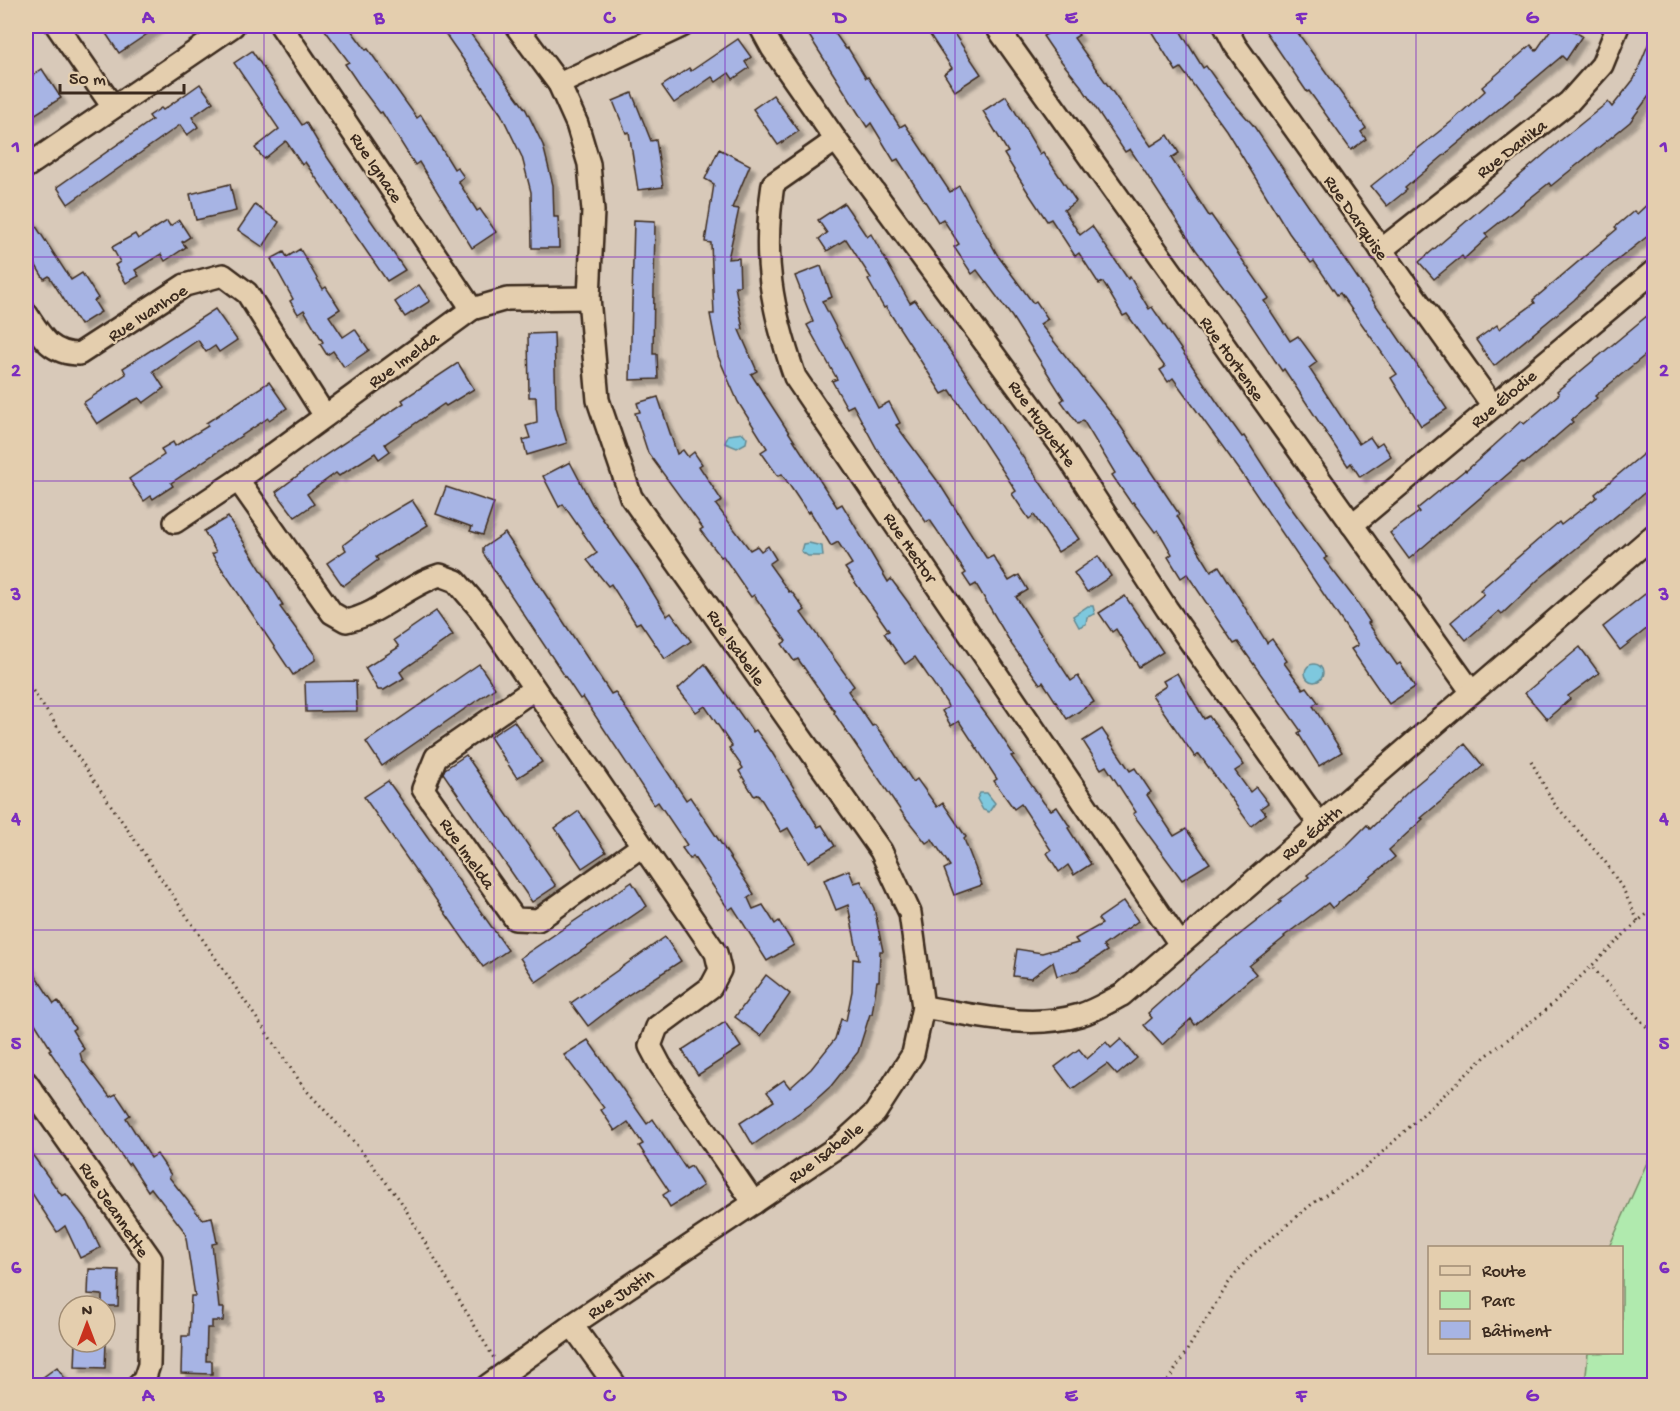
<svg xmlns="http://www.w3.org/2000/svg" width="1680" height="1411" viewBox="0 0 1680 1411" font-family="'Gochi Hand',sans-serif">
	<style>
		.green { fill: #b0eaae; stroke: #768a66; stroke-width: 1.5 }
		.water { fill: #7ec8de; stroke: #638991; stroke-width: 1.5 }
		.building { fill: #a7b4e4; stroke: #3b2a1e; stroke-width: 1.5; filter: url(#shadow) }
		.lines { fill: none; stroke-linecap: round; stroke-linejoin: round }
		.minor-casing { stroke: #3b2a1e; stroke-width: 26 }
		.path { stroke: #3b2a1e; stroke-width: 3; stroke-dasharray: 1.5 4.5; stroke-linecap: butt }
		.minor { stroke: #e4ceae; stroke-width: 21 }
		.grid { fill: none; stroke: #7b2cbf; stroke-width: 1.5; stroke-opacity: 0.55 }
		.labels { text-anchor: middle; stroke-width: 4.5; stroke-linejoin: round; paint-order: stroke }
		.street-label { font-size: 18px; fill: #3b2a1e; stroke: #e4ceae }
		.neatline { fill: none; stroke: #7b2cbf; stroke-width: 2 }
		.grid-label { font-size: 20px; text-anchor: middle; font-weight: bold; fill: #7b2cbf }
	</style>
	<defs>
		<filter id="shadow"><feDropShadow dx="5.5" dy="5.5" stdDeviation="1.5" flood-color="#0004"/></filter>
	</defs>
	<rect width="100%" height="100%" fill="#d8c9b9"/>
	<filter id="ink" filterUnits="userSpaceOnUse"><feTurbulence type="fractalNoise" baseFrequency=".0167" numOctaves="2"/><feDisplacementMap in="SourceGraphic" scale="12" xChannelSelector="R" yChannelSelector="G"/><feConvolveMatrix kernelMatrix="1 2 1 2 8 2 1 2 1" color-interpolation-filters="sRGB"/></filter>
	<g filter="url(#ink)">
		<polygon class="green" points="1654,1147 1654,1385 1585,1385 1588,1353 1622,1352 1622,1248 1609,1247"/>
		<g class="water">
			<polygon points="743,433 747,438 746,443 737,448 725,443 728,435"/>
			<polygon points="809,543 822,546 823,556 808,556 801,551 803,544"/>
			<polygon points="1088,606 1093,606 1095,614 1087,617 1086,624 1079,627 1073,616"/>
			<circle cx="1314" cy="673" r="9"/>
			<polygon points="980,793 987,793 995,803 989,812 983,810 977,799"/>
		</g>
		<g class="building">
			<polygon points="101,26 159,26 119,53"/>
			<polygon points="322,26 348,26 366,50 368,49 417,118 421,115 454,169 457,167 464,177 458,181 477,211 480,209 496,232 472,248 419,162 415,165 382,112 380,113 362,89 345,64 349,62"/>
			<polygon points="440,26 465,26 526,110 543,145 553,185 554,217 558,217 559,248 532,248 531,192 522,157 501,114"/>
			<polygon points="803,26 830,26 846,49 848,48 866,78 868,77 900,127 905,124 950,192 959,186 998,256 1033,303 1036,301 1048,319 1040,324 1115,418 1179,514 1177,516 1211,571 1219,566 1267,643 1272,639 1287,661 1284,663 1303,689 1307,687 1318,702 1313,706 1342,752 1319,766 1298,733 1301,731 1238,642 1234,644 1187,574 1181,578 1168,557 1172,554 1158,530 1155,532 1133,502 1131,503 1112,475 1115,473 1083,420 1078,424 1061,401 1064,399 1012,317 977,270 972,274 954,247 959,244 943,219 938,222 898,159 894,161 871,123 867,127"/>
			<polygon points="924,26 949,26 981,74 955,91 944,74 952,68"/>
			<polygon points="1045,26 1072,26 1079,35 1074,38 1151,146 1168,135 1179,153 1171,158 1209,216 1211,215 1269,298 1264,301 1290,341 1298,336 1317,362 1309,368 1359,444 1370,437 1376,446 1382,442 1391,456 1360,477 1351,463 1348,466 1284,369 1282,371 1244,314 1196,250 1130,149 1125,152 1081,86 1054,52 1043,36 1049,33"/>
			<polygon points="1148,26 1180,26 1182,34 1203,68 1206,66 1228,97 1253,125 1447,409 1421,426 1391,378 1397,374 1340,293 1337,295 1314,261 1311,263 1289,233 1226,130 1181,68 1176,71"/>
			<polygon points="1262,26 1293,26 1366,128 1361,132 1366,139 1351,150 1309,91 1307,92"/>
			<polygon points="1553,26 1565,26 1582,36 1566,60 1562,56 1405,188 1407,190 1387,206 1371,186 1451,122 1485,91 1482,87 1531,45 1536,51"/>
			<polygon points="1654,30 1654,89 1630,122 1551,186 1549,183 1485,234 1488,237 1464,259 1462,256 1434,279 1419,262 1561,140 1608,102 1612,107 1634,79"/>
			<polygon points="738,39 751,57 745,62 749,68 733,79 729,73 716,82 712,77 674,103 662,86 689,68 691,71"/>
			<polygon points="252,51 302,125 306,122 323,151 405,270 387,281 305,162 302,165 286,141 264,159 255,148 279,129 234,63"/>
			<polygon points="42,69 61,98 26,120 26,80"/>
			<polygon points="200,84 213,102 192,117 198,127 187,135 180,125 68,204 57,187 152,120 149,116 161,108 163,110"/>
			<polygon points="632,93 651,141 656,140 663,187 638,190 629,132 626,133 613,101"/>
			<polygon points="773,95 799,131 778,145 753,109"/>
			<polygon points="1006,96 1040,154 1043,152 1076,201 1064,210 1080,235 1092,226 1128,279 1130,277 1149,309 1152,307 1219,405 1242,437 1244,436 1286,501 1327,557 1324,559 1354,598 1370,622 1368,623 1397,665 1400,663 1415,687 1389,704 1351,649 1358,645 1241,472 1173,378 1168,382 1160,370 1165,367 1127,314 1123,316 1103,282 1099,284 1079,253 1075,256 1051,219 1047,221 1029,194 1004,154 1008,152 983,111"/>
			<polygon points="719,149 750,165 732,208 739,209 728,259 739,258 740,286 735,286 743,329 739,330 757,371 751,374 837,507 842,504 888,582 891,579 908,602 941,653 993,724 1014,755 1011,756 1044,803 1051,810 1057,807 1070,827 1068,828 1091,864 1074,875 1068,865 1059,872 1047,853 1051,850 1021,804 1014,809 994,781 997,779 959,721 951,726 942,711 948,707 946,702 915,657 905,664 884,633 889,631 845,568 852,564 838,542 831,546 810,511 808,513 782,474 778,476 761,452 767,448 738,402 718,356 710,314 714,314 711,243 705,242 714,184 705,179"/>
			<polygon points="230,184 236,211 196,220 190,194"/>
			<polygon points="1654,198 1654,231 1600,274 1574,300 1494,366 1476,340 1497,325 1499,329 1535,303 1533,300 1617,229 1615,227 1634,211 1637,214"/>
			<polygon points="844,203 867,237 871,234 910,303 915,300 1079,539 1058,552 1034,515 1029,519 1012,494 1016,491 950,390 942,394 886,307 884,308 868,280 871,278 846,239 827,251 819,239 827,233 818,220"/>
			<polygon points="255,205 279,222 263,247 238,230"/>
			<polygon points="26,211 71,280 82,273 98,298 94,301 101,312 80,325 49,276 44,279 26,249"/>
			<polygon points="179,220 190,237 182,242 186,247 165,261 161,254 135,270 139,276 126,283 115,265 120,262 112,247 135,234 138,239 167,221 170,226"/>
			<polygon points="634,220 655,221 653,354 657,354 658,379 630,380"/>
			<polygon points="300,249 323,289 326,287 340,309 329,316 343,337 355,329 369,350 344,367 333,351 327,355 320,344 323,342 304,310 298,314 290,301 293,299 271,259 284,252 287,257"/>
			<polygon points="821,266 832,297 822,301 878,408 889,402 900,423 896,425 939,483 987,559 993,556 1009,581 1019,575 1028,590 1016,597 1071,681 1078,676 1094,702 1067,719 1043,682 1040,684 1012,645 976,584 971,587 963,575 966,573 930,520 926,522 877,449 853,405 847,408 832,381 837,379 807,325 813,322 795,276"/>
			<polygon points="419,285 430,301 405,317 395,302"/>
			<polygon points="215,309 237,340 219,352 215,346 206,352 198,340 153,371 164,388 143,403 139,398 132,401 97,424 83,403 126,374 123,368"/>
			<polygon points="1654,310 1654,348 1595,396 1597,398 1571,420 1573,422 1524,464 1522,462 1409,559 1390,533 1419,512 1417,509 1465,470 1466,471 1521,421 1524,424 1559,394 1557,391"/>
			<polygon points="554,333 556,407 567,443 527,455 523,440 530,438 526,426 537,423 536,397 529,397 528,334"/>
			<polygon points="458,363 474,389 446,406 444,404 385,444 390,451 379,459 375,453 339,476 336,473 307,494 314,504 295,517 276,492 321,458 404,403 402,400"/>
			<polygon points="269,382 287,408 269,420 268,418 171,483 173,486 153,499 151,496 144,501 129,479 164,455 161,449 173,442 175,446 208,426 206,423"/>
			<polygon points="658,397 677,454 683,450 688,457 694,452 702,464 699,466 722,501 716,505 750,550 757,546 761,551 768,546 776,559 769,564 789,592 791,591 805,610 801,613 854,686 848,691 872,726 875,725 884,737 913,782 917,779 937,807 943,803 966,837 964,839 982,885 954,895 944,869 950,866 932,839 926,843 903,814 834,713 835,712 798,659 794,661 782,644 786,641 754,595 751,597 723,556 721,557 700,530 703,528 648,453 635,413 640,412 637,403"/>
			<polygon points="1654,445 1654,485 1540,578 1502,614 1499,611 1466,640 1451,622 1484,594 1480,590 1546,533 1559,522 1561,525 1597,497 1595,494"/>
			<polygon points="570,462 592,504 639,570 667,616 671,613 691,641 665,659 640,622 636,624 611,584 608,586 587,560 597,553 563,504 559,507 543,476"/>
			<polygon points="446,487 494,503 483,535 470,531 472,527 436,514"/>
			<polygon points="412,500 428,525 376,557 378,560 343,586 327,563 346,550 343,545 368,526"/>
			<polygon points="228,517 283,605 280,607 315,655 315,660 293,675 212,554 216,552 204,531"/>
			<polygon points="505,533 611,694 615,692 686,800 690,797 718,839 754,894 748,898 753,909 763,905 775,924 779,921 794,945 767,961 733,907 729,910 693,856 690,859 682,848 687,845 658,802 654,805 583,697 580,699 483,553 483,548"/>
			<polygon points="1098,556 1111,576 1087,592 1074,573"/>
			<polygon points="1654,587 1654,623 1620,650 1603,627"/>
			<polygon points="1125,596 1163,652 1139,667 1116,629 1112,632 1099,613"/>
			<polygon points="436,611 453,635 400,672 404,678 384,690 378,690 365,668 399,647 394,640"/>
			<polygon points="1580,647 1599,673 1568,696 1570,699 1547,719 1525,693"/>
			<polygon points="479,664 495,688 382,766 366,742"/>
			<polygon points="705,664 753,732 756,730 771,751 818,827 822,825 835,846 808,862 788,828 781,832 758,794 754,796 739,771 743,768 729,748 732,746 705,706 696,712 678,689"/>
			<polygon points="1177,673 1204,719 1209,716 1244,765 1235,771 1250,792 1256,787 1268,803 1261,808 1266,814 1251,826 1199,754 1195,757 1152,695 1166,686 1163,681"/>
			<polygon points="356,681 357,711 306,712 305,682"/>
			<polygon points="514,721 542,762 517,778 490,737"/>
			<polygon points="1102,729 1130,771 1135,768 1151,792 1147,795 1174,836 1186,829 1210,863 1182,880 1133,814 1136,812 1106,766 1101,769 1083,741"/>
			<polygon points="1465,744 1483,766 1421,818 1423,819 1389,850 1395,857 1332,908 1328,903 1284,936 1285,937 1249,966 1256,974 1195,1025 1191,1019 1162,1045 1144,1025 1152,1018 1148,1013 1206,961 1281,902 1279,900 1309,877 1307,875 1346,846 1367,825 1370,829 1411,789"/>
			<polygon points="466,755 556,886 532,902 443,773 445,769"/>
			<polygon points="388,781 508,950 483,967 364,797"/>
			<polygon points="579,811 606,852 582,868 555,828"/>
			<polygon points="849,870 854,883 861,881 874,908 883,951 880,951 879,981 877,981 872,1014 870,1014 858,1052 831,1086 810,1105 753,1145 740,1123 774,1101 767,1092 784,1080 790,1088 811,1069 835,1039 841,1019 846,1021 852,991 853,959 859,960 848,905 836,910 824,880"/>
			<polygon points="632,882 647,906 536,982 520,958"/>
			<polygon points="1124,901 1138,921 1103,946 1107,951 1077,970 1057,976 1053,962 1031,978 1013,976 1017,949 1042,953 1078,943 1075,939 1102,924 1098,919"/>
			<polygon points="665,937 681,961 628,995 588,1026 571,1003"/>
			<polygon points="26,961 54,1004 58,1001 75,1028 72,1030 84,1049 80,1053 82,1060 110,1097 116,1094 130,1115 126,1118 151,1158 157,1154 171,1175 169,1177 202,1219 212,1217 217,1243 212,1244 219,1308 224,1308 223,1321 212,1321 212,1328 207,1328 206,1361 212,1361 212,1374 181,1373 182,1336 189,1336 191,1296 195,1296 185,1232 151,1188 148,1191 130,1163 128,1165 49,1050 51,1049 26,1009"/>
			<polygon points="766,975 790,994 761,1036 735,1017"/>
			<polygon points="725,1022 741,1047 698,1075 682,1050"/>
			<polygon points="1121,1039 1137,1058 1117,1075 1107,1064 1072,1089 1055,1067 1079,1049 1087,1059 1106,1042 1111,1048"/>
			<polygon points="588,1040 647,1124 653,1119 686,1169 691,1166 703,1186 670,1207 663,1195 669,1191 639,1146 643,1144 628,1122 615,1131 601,1110 604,1108 564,1055"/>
			<polygon points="26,1146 62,1196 66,1194 87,1221 100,1248 80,1258 65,1226 57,1232 26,1184"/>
			<polygon points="89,1269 119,1270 118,1306 102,1306 102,1295 88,1294"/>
			<polygon points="76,1342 106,1343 105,1368 75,1367"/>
			<polygon points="57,1367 70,1386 31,1386"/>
		</g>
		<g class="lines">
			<g class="minor-casing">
				<g id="minor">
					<polyline points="57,26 113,107"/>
					<polyline points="281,26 472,309"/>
					<polyline points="760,26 772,48 836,140 1061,446 1167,609 1320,825"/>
					<polyline points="996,26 1471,691"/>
					<polyline points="1225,26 1235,45 1493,406"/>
					<polyline points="559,84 682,26"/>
					<path d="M836,140L773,184C762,258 771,308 795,377L1180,944"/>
					<polyline points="26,167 233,26"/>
					<polyline points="1381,250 1569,102 1602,65 1618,26"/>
					<path d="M26,313C41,336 50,354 79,354L185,285L223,275L247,293L325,416"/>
					<path d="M238,480L332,613L346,621C381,614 405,586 440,575L456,581L480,609L716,953L720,970L711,987L657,1027L650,1046L660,1065L754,1203"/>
					<polyline points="175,522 238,480 472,309 507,299 589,298"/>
					<polyline points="1352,525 1654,271"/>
					<polyline points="534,689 436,757 423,789 515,919 538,920 642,846"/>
					<path d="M923,1007C975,1015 1029,1030 1080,1015C1094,1011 1108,1002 1122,995L1654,535"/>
					<polyline points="26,1082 151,1259 149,1365 144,1380 138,1386"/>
					<polyline points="572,1325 616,1386"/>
					<polyline points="487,1386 572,1325 840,1145 875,1113 913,1054 923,1007 910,913 881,851 631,497 598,400 589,298 593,211 589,164 577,124 559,84 516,26"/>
				</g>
			</g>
			<g class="path">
				<polyline points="26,681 305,1089 355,1143 400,1200 495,1360"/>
				<polyline points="1531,761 1553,802 1606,863 1624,891 1638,921"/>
				<polyline points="1593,968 1654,1035"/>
				<polyline points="1165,1386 1228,1284 1249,1257 1312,1204 1363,1170 1486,1056 1545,1011 1638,921 1654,909"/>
			</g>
			<use href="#minor" class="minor"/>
		</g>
	</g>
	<path class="grid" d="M264,26V1386M494,26V1386M725,26V1386M955,26V1386M1186,26V1386M1416,26V1386M26,257H1654M26,481H1654M26,706H1654M26,930H1654M26,1154H1654"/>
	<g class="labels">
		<g class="street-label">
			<text transform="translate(1511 148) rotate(-38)" y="6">Rue Danika</text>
			<text transform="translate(377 167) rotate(56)" y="6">Rue Ignace</text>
			<text transform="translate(1357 217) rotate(55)" y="6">Rue Darquise</text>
			<text transform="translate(147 312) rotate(-33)" y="6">Rue Ivanhoe</text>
			<text transform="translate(1233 358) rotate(55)" y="6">Rue Hortense</text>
			<text transform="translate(403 359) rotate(-36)" y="6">Rue Imelda</text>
			<text transform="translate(1503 398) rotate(-40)" y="6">Rue Élodie</text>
			<text transform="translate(1043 423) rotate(54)" y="6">Rue Huguette</text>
			<text transform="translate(911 547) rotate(56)" y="6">Rue Hector</text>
			<text transform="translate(737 647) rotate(55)" y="6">Rue Isabelle</text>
			<text transform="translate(1311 832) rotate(-41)" y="6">Rue Édith</text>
			<text transform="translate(468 853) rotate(55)" y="6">Rue Imelda</text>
			<text transform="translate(825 1152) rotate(-37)" y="6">Rue Isabelle</text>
			<text transform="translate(115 1209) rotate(56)" y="6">Rue Jeannette</text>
			<text transform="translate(620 1293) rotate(-34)" y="6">Rue Justin</text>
		</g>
	</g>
	<rect width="1680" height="1411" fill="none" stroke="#e4ceae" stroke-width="66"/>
	<rect x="1428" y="1246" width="195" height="108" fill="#e4ceae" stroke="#a08c74" stroke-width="1.5"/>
	<rect x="1440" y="1266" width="30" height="9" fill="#e4ceae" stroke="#a08c74" stroke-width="1.5"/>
	<text x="1482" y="1276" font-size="18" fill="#3b2a1e">Route</text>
	<rect x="1440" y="1291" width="30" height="18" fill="#b0eaae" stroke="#a08c74" stroke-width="1.5"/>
	<text x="1482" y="1306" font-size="18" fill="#3b2a1e">Parc</text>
	<rect x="1440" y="1321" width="30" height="18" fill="#a7b4e4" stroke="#a08c74" stroke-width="1.5"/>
	<text x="1482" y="1336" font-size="18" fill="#3b2a1e">Bâtiment</text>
	<g transform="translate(87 1324)"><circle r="28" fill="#e4ceae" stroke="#a08c74" stroke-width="1.5"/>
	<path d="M0-4.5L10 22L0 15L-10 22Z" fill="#c8321e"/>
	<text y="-9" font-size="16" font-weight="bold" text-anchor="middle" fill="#3b2a1e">N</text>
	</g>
	<path d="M60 84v9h124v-9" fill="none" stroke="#3b2a1e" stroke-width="3"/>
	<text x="69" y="84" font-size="18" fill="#3b2a1e" stroke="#e4ceae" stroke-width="4.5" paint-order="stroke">50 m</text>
	<rect x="33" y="33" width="1614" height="1345" class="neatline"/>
	<g class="grid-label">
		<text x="148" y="23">A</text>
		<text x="379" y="23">B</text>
		<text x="609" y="23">C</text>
		<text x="840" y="23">D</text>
		<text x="1071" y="23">E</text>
		<text x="1301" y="23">F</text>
		<text x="1532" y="23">G</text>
		<text x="16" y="152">1</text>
		<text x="1664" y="152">1</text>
		<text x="16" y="376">2</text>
		<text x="1664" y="376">2</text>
		<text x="16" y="600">3</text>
		<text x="1664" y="600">3</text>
		<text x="16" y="824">4</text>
		<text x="1664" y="824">4</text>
		<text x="16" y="1049">5</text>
		<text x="1664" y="1049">5</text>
		<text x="16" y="1273">6</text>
		<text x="1664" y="1273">6</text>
		<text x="148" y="1401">A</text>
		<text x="379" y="1401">B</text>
		<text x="609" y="1401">C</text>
		<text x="840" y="1401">D</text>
		<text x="1071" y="1401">E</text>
		<text x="1301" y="1401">F</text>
		<text x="1532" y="1401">G</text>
	</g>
</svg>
